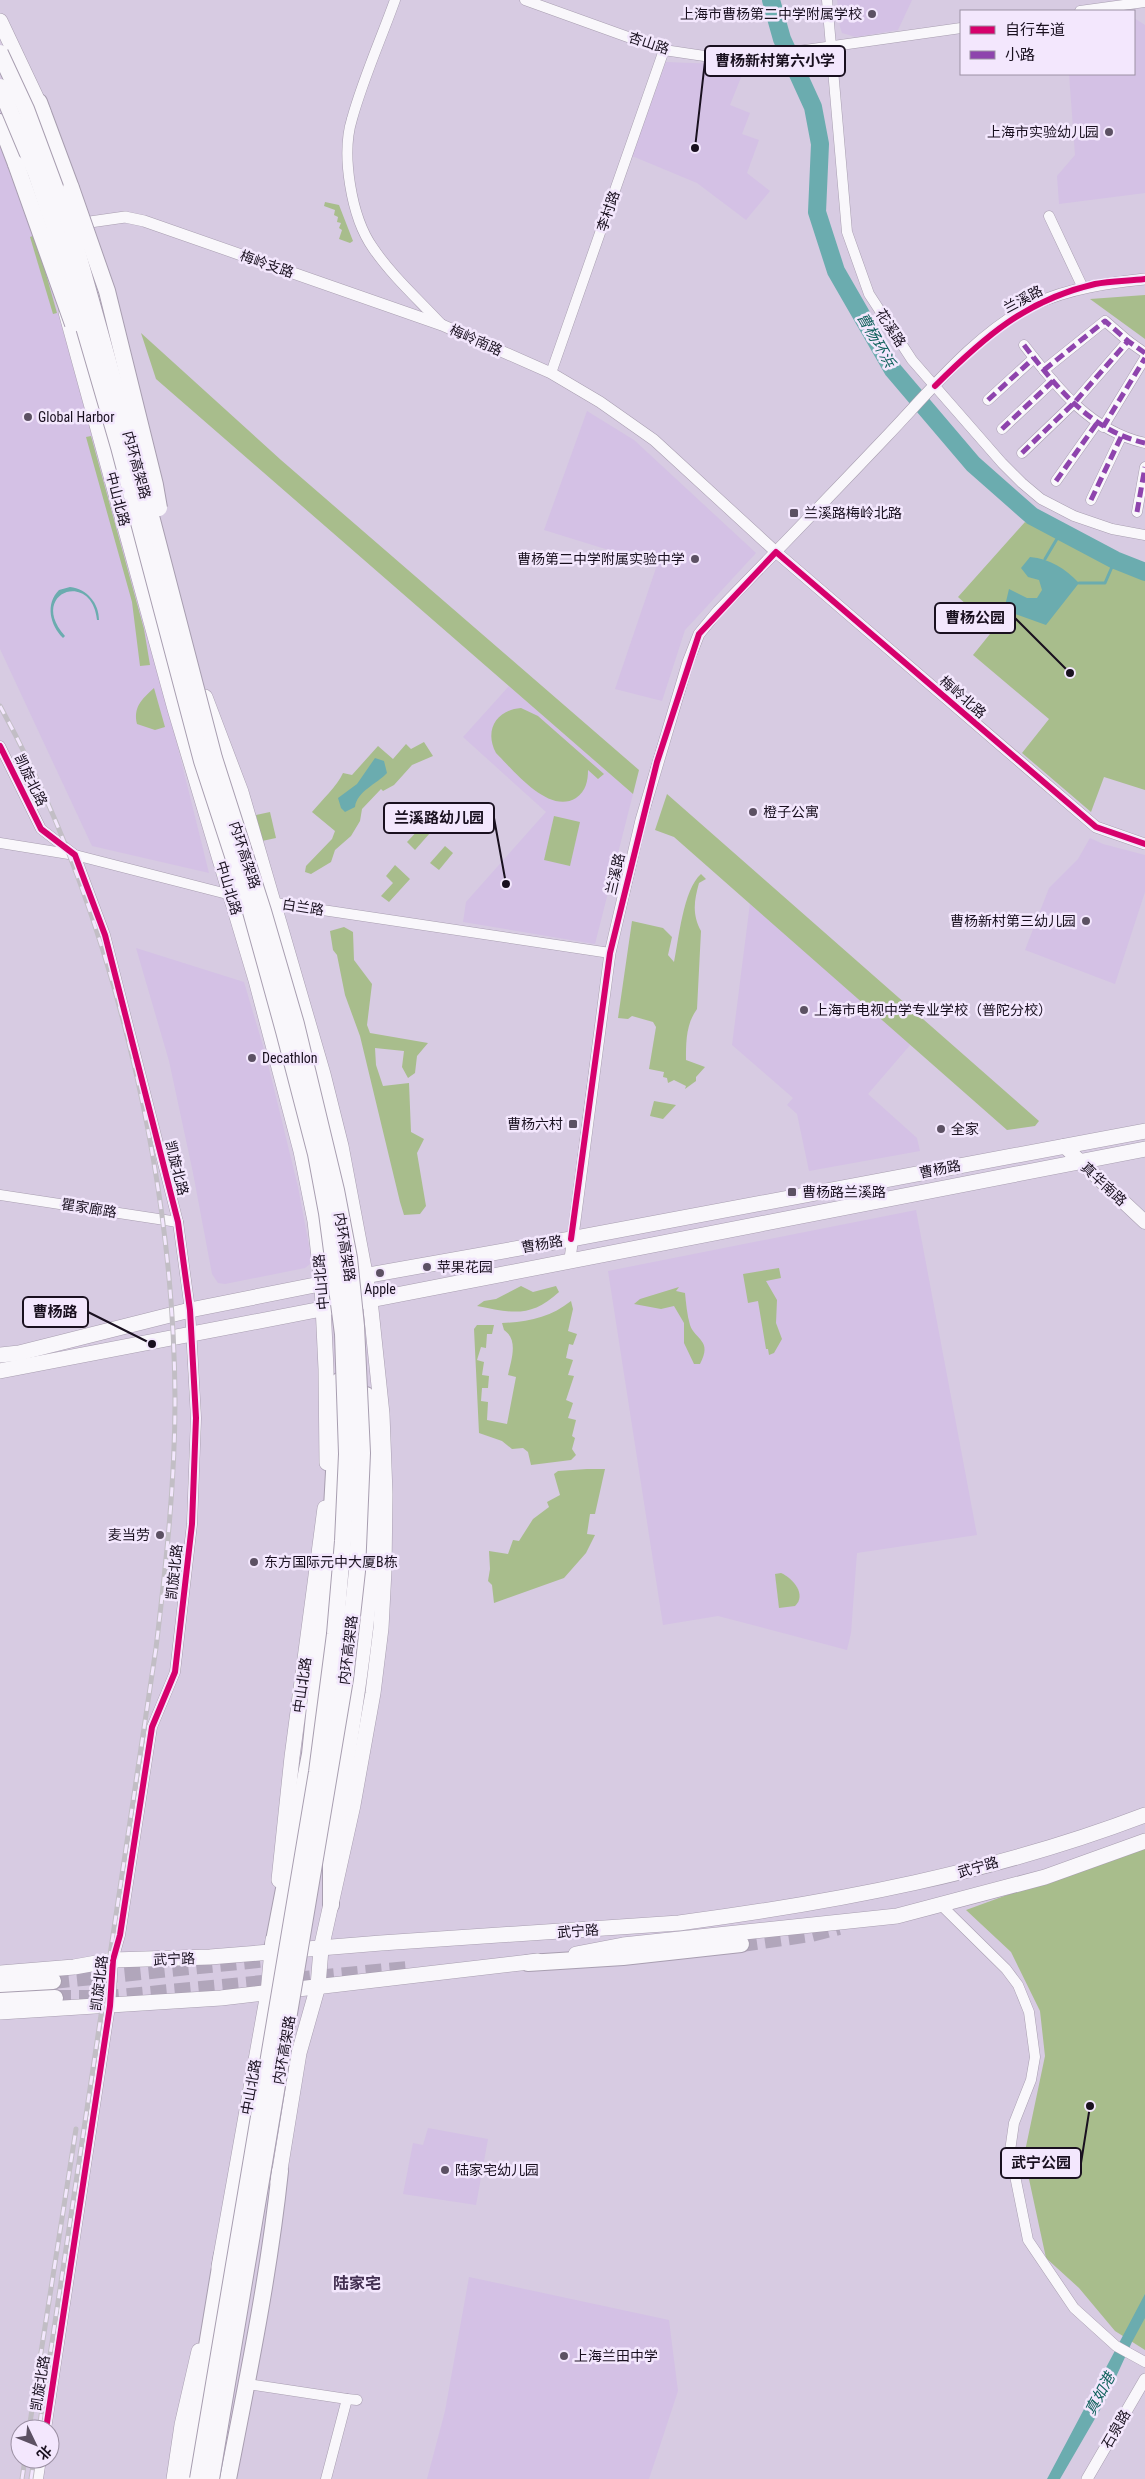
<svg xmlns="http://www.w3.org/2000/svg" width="1145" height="2479" viewBox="0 0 1145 2479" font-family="'Roboto Condensed','Noto Sans SC',sans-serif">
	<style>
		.built { fill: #d4c1e5 }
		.green { fill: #a8bd8c }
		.water { fill: #6bacaf }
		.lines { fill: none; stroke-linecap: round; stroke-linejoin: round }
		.stream { stroke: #6bacaf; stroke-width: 3 }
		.river { stroke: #6bacaf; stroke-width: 18 }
		.trunk-tunnel { stroke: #b1a6bb; stroke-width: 16; stroke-dasharray: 16 8; stroke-linecap: butt }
		.minor-casing { stroke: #a89eb0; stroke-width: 11 }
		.tertiary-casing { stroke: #a89eb0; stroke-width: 12 }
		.secondary-casing { stroke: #a89eb0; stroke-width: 15 }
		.primary-casing { stroke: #a89eb0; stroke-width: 16 }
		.trunk-casing { stroke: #a89eb0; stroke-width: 18 }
		.minor { stroke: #f9f7fb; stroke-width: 10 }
		.tertiary { stroke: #f9f7fb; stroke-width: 11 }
		.secondary { stroke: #f9f7fb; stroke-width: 14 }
		.primary { stroke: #f9f7fb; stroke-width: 15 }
		.trunk { stroke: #f9f7fb; stroke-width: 16 }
		.rail-casing { stroke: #c2bec5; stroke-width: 5 }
		.rail { stroke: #f3e7fd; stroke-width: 3; stroke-dasharray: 9; stroke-linecap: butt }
		.trunk-bridge-casing { stroke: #a89eb0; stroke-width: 18; stroke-linecap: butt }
		.trunk-bridge { stroke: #f9f7fb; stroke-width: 16 }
		.quiet { stroke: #8e44ad; stroke-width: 5; stroke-dasharray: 10 5; stroke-linecap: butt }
		.cycleway-casing { stroke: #f3e7fd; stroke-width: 9 }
		.cycleway { stroke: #d6006c; stroke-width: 6 }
		.poi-dot { fill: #5c5163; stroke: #f3e7fd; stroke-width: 2 }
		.labels { text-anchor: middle; stroke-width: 5; stroke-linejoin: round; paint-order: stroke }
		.poi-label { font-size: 14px; fill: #19101f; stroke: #f3e7fd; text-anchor: start }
		.street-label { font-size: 14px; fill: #19101f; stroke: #f3e7fd }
		.water-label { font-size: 15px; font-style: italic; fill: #11625d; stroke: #f3e7fd }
		.quarter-label { font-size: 16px; font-weight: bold; fill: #422f51; stroke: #f3e7fd }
		.leader { fill: none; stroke: #19101f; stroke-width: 2 }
		.callout-dot { fill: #19101f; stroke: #f3e7fd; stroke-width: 2 }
		.callout { fill: #f3e7fd; stroke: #19101f; stroke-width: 2 }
		.callout-label { font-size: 15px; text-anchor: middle; font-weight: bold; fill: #19101f }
	</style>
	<rect width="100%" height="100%" fill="#d7cbe2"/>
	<g class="built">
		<polygon points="837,0 912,0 898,30 856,37 842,33 840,27"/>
		<polygon points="1134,18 1145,25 1145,193 1059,204 1057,176 1075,155 1069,74 1134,74"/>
		<polygon points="666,62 746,65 730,105 750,113 742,134 759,140 747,173 770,191 746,220 697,183 632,156"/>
		<polygon points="0,134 36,234 169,712 209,873 92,846 0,649"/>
		<polygon points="587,411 634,440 756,553 685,630 662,701 615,689 657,565 544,530"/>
		<polygon points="509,686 633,794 595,944 463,922 466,902 546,812 463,737"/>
		<polygon points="1090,838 1103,844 1145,855 1145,892 1115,984 1025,950 1049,888 1078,859"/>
		<polygon points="750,903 911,1044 868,1094 917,1138 920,1151 809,1171 797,1114 787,1105 793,1098 732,1045"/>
		<polygon points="136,948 244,982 266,1056 298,1187 310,1251 310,1264 305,1268 225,1284 218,1283 212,1274 193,1173 169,1061"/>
		<polygon points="916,1210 977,1535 857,1553 851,1633 847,1650 718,1616 663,1625 608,1271"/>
		<polygon points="428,2128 488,2139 476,2205 403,2194 413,2143 423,2145"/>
		<polygon points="469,2277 669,2320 678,2391 649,2479 427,2479 445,2411"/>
	</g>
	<g class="green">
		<polygon points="325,202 339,205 353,241 350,243 339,239 342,230 339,228 341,223 337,222 338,217 334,215 335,210 324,206"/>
		<polygon points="35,235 57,313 53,314 30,237"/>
		<polygon points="1145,295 1145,339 1090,299"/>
		<polygon points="141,333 281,460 639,770 633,794 156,379"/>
		<polygon points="91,436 144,629 150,665 140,666 132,602 86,437"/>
		<polygon points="1025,522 1145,577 1145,790 1104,777 1091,812 1022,753 1049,719 973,655 994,629 958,597"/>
		<path d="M154,688L165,727L155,730L137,724C133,707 142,699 154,688Z"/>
		<path d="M521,708L538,716L604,774L598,779L588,770C588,781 586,791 576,798C549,815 514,771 496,753C484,731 496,710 521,708Z"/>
		<path d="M424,742L433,756L412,765L394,785L383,791L381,789L362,809L360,821L351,836L335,850L331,862L311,874L305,872L306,866L332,839L335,831L312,812C322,800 337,786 343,773L352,775L378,746L393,759L406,744L411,749Z"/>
		<polygon points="667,794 1039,1121 1035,1126 1007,1130 674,837 655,830"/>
		<polygon points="270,812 276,838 262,841 256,815"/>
		<polygon points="554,816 580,822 570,866 544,860"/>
		<polygon points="422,826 430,833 415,850 407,842"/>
		<polygon points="445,846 453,853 439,870 430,863"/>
		<polygon points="395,865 410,879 389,902 381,896 393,883 386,876"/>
		<path d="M701,874L706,879L699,883C694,901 692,914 701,931L697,1009C686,1024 686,1042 686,1060L705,1067L696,1077V1081L685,1089L686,1086L674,1080L668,1083L667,1078L663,1077L664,1072L649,1069L656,1027L653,1022L632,1016L628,1019L618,1018L632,921L663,928L672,937L668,955L674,962C679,939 683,890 701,874Z"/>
		<polygon points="344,927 353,932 354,960 372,984 367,1025 370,1033 428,1043 417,1056 415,1073 408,1078 402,1067 404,1051 375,1048 376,1065 383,1086 409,1083 411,1132 424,1139 417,1153 426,1206 420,1214 404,1215 400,1202 360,1036 345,995 337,955 333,950 330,931"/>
		<polygon points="654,1101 676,1105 663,1119 650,1116"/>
		<polygon points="779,1268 781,1278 766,1281 777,1300 776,1323 782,1339 774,1353 769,1355 768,1349 766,1349 758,1301 748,1303 743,1274"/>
		<path d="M521,1286L533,1292L556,1286L559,1292C531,1318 512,1313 477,1306L484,1301L496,1299Z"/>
		<path d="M679,1287L676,1291L685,1293C686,1303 687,1315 690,1325C695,1340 713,1340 700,1364H694L684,1343V1323L674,1306L661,1309L634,1304L640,1299Z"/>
		<path d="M571,1301L573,1309L568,1331L577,1334L573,1345L569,1344L566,1358L573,1360L568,1375L574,1376L566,1400L573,1403L568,1418L576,1420L572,1436L575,1438L572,1449L576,1455L571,1460L531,1465L528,1452L523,1448L512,1449L502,1441L479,1433L474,1329L477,1325H494L492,1334H487L486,1348L481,1347L477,1360L484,1362L482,1375L489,1376L488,1388H482L481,1401L488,1402L487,1420L507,1424L516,1377L508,1375C511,1360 519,1340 504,1330L502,1323C529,1322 551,1317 571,1301Z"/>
		<polygon points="587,1469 605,1469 595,1514 590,1514 587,1534 595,1535 586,1553 564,1578 494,1603 492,1585 488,1581 490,1569 489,1551 508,1554 513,1540 519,1541 533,1519 549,1507 547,1502 560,1495 554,1474 558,1471"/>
		<path d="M781,1573C793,1578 807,1595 795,1606L779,1608L775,1574Z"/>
		<polygon points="1145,1845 1145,2350 1115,2331 1079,2288 1046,2258 1024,2156 1045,2056 1040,2011 1011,1952 966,1910"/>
	</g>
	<g class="water">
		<path d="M1030,557C1050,559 1065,568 1079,583L1046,625L1004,610L1009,589L1027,598H1037L1042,590L1039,580L1028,577L1021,568Z"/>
		<path d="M70,587C87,589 99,603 99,620H97C92,569 27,593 65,636L63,638C50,625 45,604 59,590Z"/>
		<path d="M375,758L384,761L387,773C377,784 357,791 355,807L345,812L341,808L338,798L357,784Z"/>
		<polygon points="1145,2294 1145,2318 1132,2342 1104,2403 1060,2479 1047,2479"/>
	</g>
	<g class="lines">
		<g class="stream">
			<polyline points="1045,559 1061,532"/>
			<polyline points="1079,583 1105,583 1115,560"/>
		</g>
		<polyline class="river" points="771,0 782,39 813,107 820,144 817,212 836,271 893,370 973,464 1032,516 1115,560 1145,572"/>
		<g class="trunk-tunnel">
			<polyline points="741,1944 811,1934 839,1927"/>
			<polyline points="53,1981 268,1959"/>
			<polyline points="55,1998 108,1998 408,1969"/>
		</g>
		<g class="minor-casing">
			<g id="minor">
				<path d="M395,0C381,39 363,79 352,119C341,154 351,217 373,248C392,276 419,300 442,325"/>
				<polyline points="525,0 664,50 711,57 777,54 961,28"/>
				<polyline points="827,0 847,232 869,294 912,360 1002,463 1022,483 1041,499 1074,516 1112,529 1145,535"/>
				<polyline points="1080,11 1145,2"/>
				<polyline points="1049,216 1083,288"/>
				<path d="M1024,345C1057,388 1091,431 1145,443"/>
				<polyline points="1044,370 1105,321 1128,341 1145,353"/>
				<polyline points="551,373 664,50"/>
				<polyline points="988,400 1034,358"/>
				<polyline points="1103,427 1145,358"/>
				<polyline points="1002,429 1053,381"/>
				<polyline points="1022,453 1074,403 1128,341"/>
				<polyline points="1056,481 1097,423"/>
				<polyline points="1091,500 1121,437"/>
				<polyline points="1137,512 1145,467"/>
				<polyline points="0,746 41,829 75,855 105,935 178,1222 190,1310 196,1418 192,1524 175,1672 152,1727 120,1935 113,1960 110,2006 46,2429"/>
				<polyline points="0,843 75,855 235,896"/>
				<polyline points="269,902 610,953"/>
				<polyline points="0,1195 178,1222"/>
				<polyline points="941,1905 1006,1969 1018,1985 1029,2012 1035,2057 1031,2080 1014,2123 1010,2151 1028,2240 1074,2308 1116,2346 1145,2362"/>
				<polyline points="254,2385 347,2399 326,2479"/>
				<polyline points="347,2399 357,2400"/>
				<polyline points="38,2479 41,2459"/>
			</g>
		</g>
		<g class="tertiary-casing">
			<g id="tertiary">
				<polyline points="90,222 125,217 144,221 442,325 551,373 600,402 654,440 776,552 1096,827 1145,844"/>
				<path d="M570,1259L610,953L641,820L688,662L699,634L718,611C774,554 830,496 886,437C929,392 978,331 1035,304C1070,288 1107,283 1145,279"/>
				<polyline points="1087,2479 1145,2379"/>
			</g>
		</g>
		<g class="secondary-casing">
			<polyline id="secondary" points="1064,1146 1145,1222"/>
		</g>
		<g class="primary-casing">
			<g id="primary">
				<polyline points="0,21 43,112"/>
				<polyline points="88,257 109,331"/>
				<polyline points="66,312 175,709 256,980 301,1151 315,1221 322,1284 326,1369 327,1463"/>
				<polyline points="205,697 241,792 323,1074 341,1146 370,1300 382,1414 385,1494 384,1570 381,1628 373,1693 353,1805 321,1949 318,1986 299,2053 278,2182"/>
				<polyline points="358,1277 571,1239 1145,1131"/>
				<polyline points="360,1302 1145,1149"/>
				<polyline points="0,1355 19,1353 190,1310 330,1282"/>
				<polyline points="0,1371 332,1307"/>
				<polyline points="279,1880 292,1757 325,1508"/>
				<polyline points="576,1954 623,1945 897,1916 1045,1877 1145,1841"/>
				<path d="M0,1973L74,1967L113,1960L210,1957L381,1943L679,1923C837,1902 996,1872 1145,1815"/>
				<polyline points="0,2012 221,1998 538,1961"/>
				<polyline points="219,2267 268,1993 273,1940"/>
				<polyline points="174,2479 182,2425 199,2351"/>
			</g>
		</g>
		<g class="trunk-casing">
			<g id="trunk">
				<polyline points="39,102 71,188"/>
				<polyline points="0,122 16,164"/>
				<path d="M331,1905V1862C352,1707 389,1551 366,1395"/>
				<polyline points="272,1951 310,1754 328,1581 339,1381"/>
				<polyline points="528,1963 623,1957 741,1944"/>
				<polyline points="0,1984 53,1981"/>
				<polyline points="0,2001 55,1998"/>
				<polyline points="185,2479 222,2255"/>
				<path d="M228,2479C248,2377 269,2275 280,2171"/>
			</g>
		</g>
		<use href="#minor" class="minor"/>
		<use href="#tertiary" class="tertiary"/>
		<use href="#secondary" class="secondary"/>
		<use href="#primary" class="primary"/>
		<use href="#trunk" class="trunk"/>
		<g class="rail-casing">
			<g id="rail">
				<path d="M0,706C111,908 174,1170 175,1400C175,1483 166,1565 156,1648L39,2429"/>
				<polyline points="29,2429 76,2129"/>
				<polyline points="22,2479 25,2459"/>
				<polyline points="31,2479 34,2459"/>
			</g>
		</g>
		<use href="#rail" class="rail"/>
		<g class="trunk-bridge-casing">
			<g id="trunk-bridge">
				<polyline points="0,53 26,109 72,233 145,493 214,758 263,911 296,1024 336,1190 349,1258 356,1326 362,1453 357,1571 345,1679 211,2479"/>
				<polyline points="0,87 36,173 58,238 119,447 202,761 250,908 284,1031 316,1154 327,1213 343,1334 347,1454 343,1541 335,1634 317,1772 198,2479"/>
				<polyline points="16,164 73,324"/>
				<polyline points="71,188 107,291 155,485 159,508"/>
			</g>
		</g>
		<use href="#trunk-bridge" class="trunk-bridge"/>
		<g class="quiet">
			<path d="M1024,345C1057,388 1091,431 1145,443"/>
			<polyline points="1044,370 1105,321 1128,341 1145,353"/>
			<polyline points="988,400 1034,358"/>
			<polyline points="1103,427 1145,358"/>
			<polyline points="1002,429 1053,381"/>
			<polyline points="1022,453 1074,403 1128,341"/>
			<polyline points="1056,481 1097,423"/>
			<polyline points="1091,500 1121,437"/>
			<polyline points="1137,512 1145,467"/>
		</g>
		<g class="cycleway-casing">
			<g id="cycleway">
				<path d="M935,386C984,337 1026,300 1095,284C1111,281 1129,281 1145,279"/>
				<polyline points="0,746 41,829 75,855 105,935 178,1222 190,1310 196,1418 192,1524 175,1672 152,1727 120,1935 113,1960 110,2006 46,2429"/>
				<polyline points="571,1239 610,953 657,762 699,634 776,552 1096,827 1145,844"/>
			</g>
		</g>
		<use href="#cycleway" class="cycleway"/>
	</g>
	<g class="poi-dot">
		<circle cx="872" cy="14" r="5"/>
		<circle cx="1109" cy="132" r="5"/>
		<circle cx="28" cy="417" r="5"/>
		<rect x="789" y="508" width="10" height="10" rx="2.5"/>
		<circle cx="695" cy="559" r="5"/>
		<circle cx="753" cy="812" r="5"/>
		<circle cx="1086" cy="921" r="5"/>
		<circle cx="804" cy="1010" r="5"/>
		<circle cx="252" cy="1058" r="5"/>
		<rect x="568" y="1119" width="10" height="10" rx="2.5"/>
		<circle cx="941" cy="1129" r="5"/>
		<rect x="787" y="1187" width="10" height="10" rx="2.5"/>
		<circle cx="427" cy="1267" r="5"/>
		<circle cx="380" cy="1273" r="5"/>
		<circle cx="160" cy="1535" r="5"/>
		<circle cx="254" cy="1562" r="5"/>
		<circle cx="445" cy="2170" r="5"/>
		<circle cx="564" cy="2356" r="5"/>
	</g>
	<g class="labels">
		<g class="poi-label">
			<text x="862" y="19" text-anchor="end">上海市曹杨第二中学附属学校</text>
			<text x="1099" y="137" text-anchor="end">上海市实验幼儿园</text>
			<text x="38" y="422">Global Harbor</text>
			<text x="804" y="518">兰溪路梅岭北路</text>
			<text x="685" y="564" text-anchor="end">曹杨第二中学附属实验中学</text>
			<text x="763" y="817">橙子公寓</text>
			<text x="1076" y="926" text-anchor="end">曹杨新村第三幼儿园</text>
			<text x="814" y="1015">上海市电视中学专业学校（普陀分校）</text>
			<text x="262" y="1063">Decathlon</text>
			<text x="563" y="1129" text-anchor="end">曹杨六村</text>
			<text x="951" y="1134">全家</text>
			<text x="802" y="1197">曹杨路兰溪路</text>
			<text x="437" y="1272">苹果花园</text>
			<text x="380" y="1294" text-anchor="middle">Apple</text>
			<text x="150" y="1540" text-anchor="end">麦当劳</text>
			<text x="264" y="1567">东方国际元中大厦B栋</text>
			<text x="455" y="2175">陆家宅幼儿园</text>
			<text x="574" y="2361">上海兰田中学</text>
		</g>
		<g class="street-label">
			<text transform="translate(649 43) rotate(18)" y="5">杏山路</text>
			<text transform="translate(608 211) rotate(-71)" y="5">李村路</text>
			<text transform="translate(267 264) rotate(19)" y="5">梅岭支路</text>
			<text transform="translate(1023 299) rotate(-28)" y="5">兰溪路</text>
			<text transform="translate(891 328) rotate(57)" y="5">花溪路</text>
			<text transform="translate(476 340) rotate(24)" y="5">梅岭南路</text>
			<text transform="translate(137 465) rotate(75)" y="5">内环高架路</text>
			<text transform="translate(118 499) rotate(75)" y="5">中山北路</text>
			<text transform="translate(963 697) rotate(41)" y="5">梅岭北路</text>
			<text transform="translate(31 780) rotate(64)" y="5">凯旋北路</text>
			<text transform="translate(245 855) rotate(72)" y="5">内环高架路</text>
			<text transform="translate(615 874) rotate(-77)" y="5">兰溪路</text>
			<text transform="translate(229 888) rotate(73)" y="5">中山北路</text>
			<text transform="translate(303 907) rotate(9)" y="5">白兰路</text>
			<text transform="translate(177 1168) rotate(76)" y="5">凯旋北路</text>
			<text transform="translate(940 1169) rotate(-11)" y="5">曹杨路</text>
			<text transform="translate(1104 1184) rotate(43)" y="5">真华南路</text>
			<text transform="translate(89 1208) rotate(9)" y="5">瞿家廊路</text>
			<text transform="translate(542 1244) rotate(-10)" y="5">曹杨路</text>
			<text transform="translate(345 1247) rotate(81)" y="5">内环高架路</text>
			<text transform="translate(321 1282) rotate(-95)" y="5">中山北路</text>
			<text transform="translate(174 1572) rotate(-84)" y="5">凯旋北路</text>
			<text transform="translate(348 1650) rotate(-83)" y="5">内环高架路</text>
			<text transform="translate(302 1685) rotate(-82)" y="5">中山北路</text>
			<text transform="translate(978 1867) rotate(-16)" y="5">武宁路</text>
			<text transform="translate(578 1931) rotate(-4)" y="5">武宁路</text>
			<text transform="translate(174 1959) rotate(-2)" y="5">武宁路</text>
			<text transform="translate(99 1983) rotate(-83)" y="5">凯旋北路</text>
			<text transform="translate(284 2050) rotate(-80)" y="5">内环高架路</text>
			<text transform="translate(251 2087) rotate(-80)" y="5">中山北路</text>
			<text transform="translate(40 2383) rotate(-81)" y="5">凯旋北路</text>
			<text transform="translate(1116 2429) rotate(-60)" y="5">石泉路</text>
		</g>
		<g class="water-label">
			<text transform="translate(876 340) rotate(60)" y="5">曹杨环浜</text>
			<text transform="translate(1100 2394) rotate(-62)" y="5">真如港</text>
		</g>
		<g class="quarter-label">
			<text x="357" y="2289">陆家宅</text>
		</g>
	</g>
	<path class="leader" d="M695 148L705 61M1070 673L1015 618M506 884L494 818M152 1344L88 1312M1090 2106L1081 2163"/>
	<g class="callout-dot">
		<circle cx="695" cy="148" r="5"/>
		<circle cx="1070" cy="673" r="5"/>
		<circle cx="506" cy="884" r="5"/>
		<circle cx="152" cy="1344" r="5"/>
		<circle cx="1090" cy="2106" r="5"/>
	</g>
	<g class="callout">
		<rect x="705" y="46" width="140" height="30" rx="5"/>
		<rect x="935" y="603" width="80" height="30" rx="5"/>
		<rect x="384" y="803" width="110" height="30" rx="5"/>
		<rect x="23" y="1297" width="65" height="30" rx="5"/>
		<rect x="1001" y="2148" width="80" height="30" rx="5"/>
	</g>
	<g class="callout-label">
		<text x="775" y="66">曹杨新村第六小学</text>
		<text x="975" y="623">曹杨公园</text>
		<text x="439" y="823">兰溪路幼儿园</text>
		<text x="55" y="1317">曹杨路</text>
		<text x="1041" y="2168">武宁公园</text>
	</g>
	<rect x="960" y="10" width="175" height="65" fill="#f3e7fd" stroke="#9c91a4"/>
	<rect x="970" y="26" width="25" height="8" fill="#d6006c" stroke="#9c91a4"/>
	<text x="1005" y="35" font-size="15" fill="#19101f">自行车道</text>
	<rect x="970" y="51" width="25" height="8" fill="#8e44ad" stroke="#9c91a4"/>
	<text x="1005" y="60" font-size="15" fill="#19101f">小路</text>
	<g transform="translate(35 2444) rotate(133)"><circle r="24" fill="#f3e7fd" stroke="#9c91a4"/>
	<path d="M0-4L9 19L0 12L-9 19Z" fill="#5c5163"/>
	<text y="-8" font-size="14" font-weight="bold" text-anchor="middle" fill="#19101f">北</text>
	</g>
</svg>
